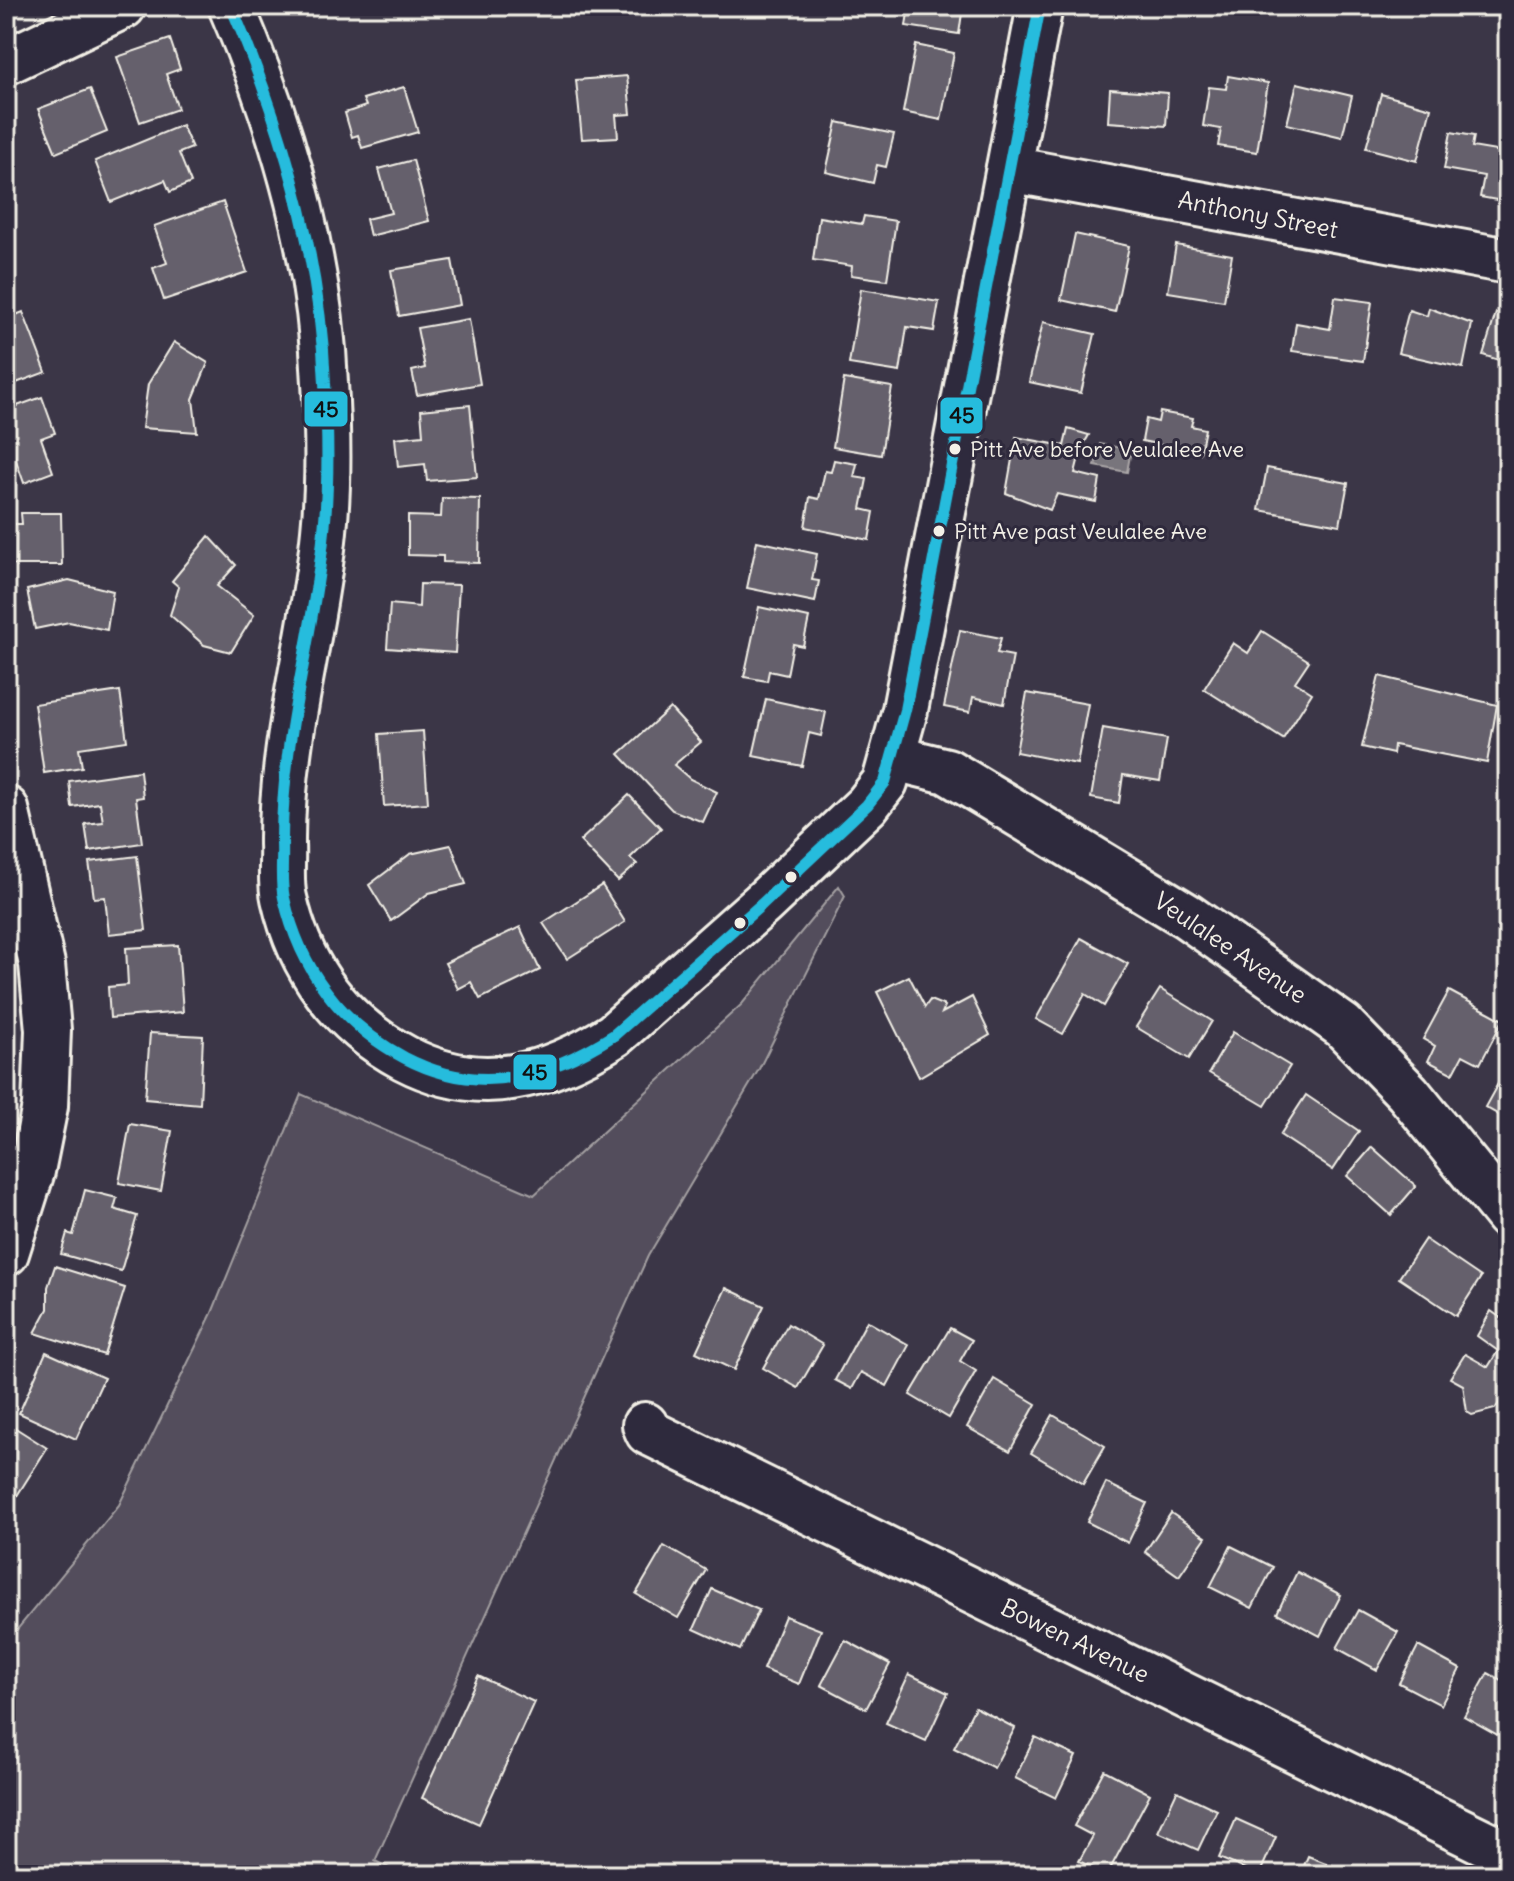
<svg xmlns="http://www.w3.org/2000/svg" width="1514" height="1881" viewBox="0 0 1514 1881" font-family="Delius,sans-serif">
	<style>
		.green { fill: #534e5c; stroke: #a4a0a2; stroke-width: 2 }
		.water { fill: #78747b; stroke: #aaa6a7; stroke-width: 2 }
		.building { fill: #65616c; stroke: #f4f1e8; stroke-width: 2 }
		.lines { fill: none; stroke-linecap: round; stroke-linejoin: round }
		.minor-casing { stroke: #f4f1e8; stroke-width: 50 }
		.minor { stroke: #2f2a3d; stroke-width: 44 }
		.bus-1-casing { stroke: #2f2a3d; stroke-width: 18 }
		.bus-1 { stroke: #26bcdd; stroke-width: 12 }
		.bus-dot { fill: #f4f1e8; stroke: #2f2a3d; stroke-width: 3 }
		.labels { text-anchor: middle; stroke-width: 6; stroke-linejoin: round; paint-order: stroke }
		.bus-label { font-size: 22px; fill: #f4f1e8; stroke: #2f2a3d; text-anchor: start }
		.street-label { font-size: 24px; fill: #f4f1e8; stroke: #2f2a3d }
		.line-badge { stroke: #2f2a3d; stroke-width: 3 }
		.pale-badge-label { font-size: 22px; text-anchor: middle; font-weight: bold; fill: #111 }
	</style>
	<rect width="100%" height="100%" fill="#3b3647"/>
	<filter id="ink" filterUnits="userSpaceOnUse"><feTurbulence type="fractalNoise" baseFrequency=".0125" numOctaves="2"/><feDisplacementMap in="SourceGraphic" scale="16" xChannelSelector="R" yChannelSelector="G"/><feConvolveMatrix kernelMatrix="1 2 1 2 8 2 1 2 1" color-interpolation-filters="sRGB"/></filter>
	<g filter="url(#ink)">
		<polygon class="green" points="839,886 845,896 759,1069 648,1256 375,1861 403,1875 6,1875 6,1643 119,1505 212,1313 301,1094 534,1195 742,1004"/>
		<polygon class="water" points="1100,444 1131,450 1127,472 1095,466"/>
		<g class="building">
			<polygon points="909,6 963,6 959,34 906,26"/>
			<polygon points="170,39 180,69 166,74 178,109 140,122 117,57"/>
			<polygon points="916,45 954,53 941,120 903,112"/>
			<polygon points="627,76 631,114 616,115 618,137 582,139 576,80"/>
			<polygon points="1228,76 1268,83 1257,152 1218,146 1221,129 1203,126 1209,87 1226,89"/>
			<polygon points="1297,83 1352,96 1342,137 1287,124"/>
			<polygon points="404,87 418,132 362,148 358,135 352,137 345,113 366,106 363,99"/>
			<polygon points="90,89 107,132 56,153 38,109"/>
			<polygon points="1110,89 1168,93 1166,126 1108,122"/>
			<polygon points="1381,94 1431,108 1417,161 1366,148"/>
			<polygon points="837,122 894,134 886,167 877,165 873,183 826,172"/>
			<polygon points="182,125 192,148 179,153 191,183 170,192 165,180 111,202 95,161"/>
			<polygon points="1451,132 1474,136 1472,147 1508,153 1508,202 1480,197 1484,176 1444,169"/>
			<polygon points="413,160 429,221 370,236 366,219 391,213 379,169"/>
			<polygon points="223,202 247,272 164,300 153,268 167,263 154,226"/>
			<polygon points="864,216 896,221 887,280 851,275 852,266 813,260 819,217 862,224"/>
			<polygon points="1075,234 1129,246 1115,312 1061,300"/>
			<polygon points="1176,245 1232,255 1224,301 1168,292"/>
			<polygon points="452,260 460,305 399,316 391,270"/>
			<polygon points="861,289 939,302 934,331 907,327 900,372 849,364"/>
			<polygon points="1335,297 1372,302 1363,361 1292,351 1296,323 1330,329"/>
			<polygon points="1429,308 1472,324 1463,368 1398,353 1409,310 1427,316"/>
			<polygon points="23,312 46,372 8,386 6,319"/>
			<polygon points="1496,313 1508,316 1508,363 1483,355"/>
			<polygon points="469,319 480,384 417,395 412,371 425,368 417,328"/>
			<polygon points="1043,322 1095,334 1081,393 1029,382"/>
			<polygon points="174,342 208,363 193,399 197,432 142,428 148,384"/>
			<polygon points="844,379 892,387 881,455 833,447"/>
			<polygon points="42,397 55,433 41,438 53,472 24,483 13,452 6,454 6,410"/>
			<polygon points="470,405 477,477 427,481 425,464 398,467 395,438 423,435 421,410"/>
			<polygon points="1160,412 1193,418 1191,426 1205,429 1200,453 1142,441 1146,419 1158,422"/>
			<polygon points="1068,429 1089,435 1081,449 1075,473 1100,479 1096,502 1057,494 1050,510 1006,493 1016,437 1064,446"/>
			<polygon points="834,460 857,464 854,477 867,479 861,509 874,512 869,540 805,527 810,497 819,499 825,471 831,472"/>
			<polygon points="1267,468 1348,483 1340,525 1259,510"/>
			<polygon points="442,498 480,499 479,563 443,562 443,556 408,555 408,516 441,517"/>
			<polygon points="21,513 61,513 62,565 6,565 6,524 22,524"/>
			<polygon points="209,536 236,565 217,586 254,615 231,652 204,645 170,615 179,587 172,581"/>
			<polygon points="757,541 817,554 812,580 819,581 815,602 747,588"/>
			<polygon points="69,580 113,591 107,630 69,622 35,629 27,590"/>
			<polygon points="420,584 459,585 455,653 387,648 390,604 419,607"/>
			<polygon points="759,607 809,618 803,646 793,644 787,675 769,671 767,681 744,677"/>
			<polygon points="960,630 1001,638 997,653 1013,656 1004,704 973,697 970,712 944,707"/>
			<polygon points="1262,631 1309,661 1295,682 1312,693 1283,739 1204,689 1233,643 1248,653"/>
			<polygon points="1379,676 1497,705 1487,763 1394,745 1393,754 1362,747"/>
			<polygon points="120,691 127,741 79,748 82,767 44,773 34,704"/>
			<polygon points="1027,693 1088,704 1077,764 1016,752"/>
			<polygon points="766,699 826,712 821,736 809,733 802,766 753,756"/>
			<polygon points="670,708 701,742 674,765 690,779 717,792 703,822 672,810 619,754"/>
			<polygon points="1103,728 1167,739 1160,781 1123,775 1119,803 1091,798"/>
			<polygon points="423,731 428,803 384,806 379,734"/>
			<polygon points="140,771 143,797 136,798 142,843 89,851 85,824 103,822 100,803 72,807 69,781"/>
			<polygon points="629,795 661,828 630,858 637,864 618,881 580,841"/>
			<polygon points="451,845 466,884 429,893 391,921 369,885 410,854"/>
			<polygon points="137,856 146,930 109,934 105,897 94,898 89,862"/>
			<polygon points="602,885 625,922 567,959 543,923"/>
			<polygon points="520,927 540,970 480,999 471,982 458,989 445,963"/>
			<polygon points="1081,938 1128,964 1104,1006 1085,994 1063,1034 1036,1019"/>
			<polygon points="178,945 183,1012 110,1018 108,987 128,985 126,948"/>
			<polygon points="909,976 925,1007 930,1000 945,1006 942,1013 972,997 990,1035 919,1077 877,992"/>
			<polygon points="1160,989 1212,1021 1189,1059 1136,1027"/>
			<polygon points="1449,991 1503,1020 1480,1064 1463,1055 1453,1074 1428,1061 1435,1046 1423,1039"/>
			<polygon points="1233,1032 1290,1066 1265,1106 1209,1073"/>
			<polygon points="150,1033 203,1036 200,1104 145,1099"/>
			<polygon points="1505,1071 1508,1073 1508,1120 1485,1107"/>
			<polygon points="1306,1095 1359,1131 1333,1170 1280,1135"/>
			<polygon points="130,1124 172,1131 161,1191 119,1183"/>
			<polygon points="1372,1147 1416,1186 1391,1215 1347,1176"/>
			<polygon points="85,1190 117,1198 114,1209 137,1216 121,1271 61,1254 67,1233 73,1235"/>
			<polygon points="1425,1239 1481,1277 1456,1316 1399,1278"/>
			<polygon points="55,1266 125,1288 104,1355 35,1333 48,1309 48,1287"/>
			<polygon points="726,1288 764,1306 734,1370 696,1352"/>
			<polygon points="1491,1311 1508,1323 1508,1402 1504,1396 1495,1409 1472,1415 1467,1412 1463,1385 1450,1378 1465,1354 1488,1367 1498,1351 1477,1336"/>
			<polygon points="867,1321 909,1345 887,1386 861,1372 852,1389 835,1380"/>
			<polygon points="788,1324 823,1345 798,1388 763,1368"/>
			<polygon points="950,1328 972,1340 960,1361 976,1371 949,1418 910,1395"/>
			<polygon points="46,1352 104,1378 76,1439 19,1413"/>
			<polygon points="994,1379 1036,1404 1010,1451 967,1427"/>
			<polygon points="1053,1415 1105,1446 1083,1484 1031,1453"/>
			<polygon points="6,1422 47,1448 8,1510 6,1509"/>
			<polygon points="1106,1483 1147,1503 1128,1543 1087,1522"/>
			<polygon points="1171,1513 1206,1537 1179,1576 1145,1552"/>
			<polygon points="664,1546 706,1570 678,1618 636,1594"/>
			<polygon points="1231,1546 1273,1567 1252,1608 1210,1587"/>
			<polygon points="1297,1572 1341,1595 1320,1636 1277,1613"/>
			<polygon points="712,1589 759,1610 740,1650 694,1629"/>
			<polygon points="1358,1610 1398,1632 1377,1670 1337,1648"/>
			<polygon points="785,1616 821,1630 799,1684 763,1669"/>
			<polygon points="845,1640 890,1664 866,1709 821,1685"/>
			<polygon points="1418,1646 1460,1669 1441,1705 1399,1683"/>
			<polygon points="1488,1673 1508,1684 1505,1739 1464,1716"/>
			<polygon points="909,1674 948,1693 926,1741 886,1723"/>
			<polygon points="478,1676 534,1702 479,1824 422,1798"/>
			<polygon points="975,1707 1015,1728 994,1768 954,1748"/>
			<polygon points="1035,1737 1076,1756 1056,1798 1015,1778"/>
			<polygon points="1104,1770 1150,1794 1107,1875 1079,1861 1093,1836 1074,1826"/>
			<polygon points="1177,1791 1217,1810 1198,1850 1158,1832"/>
			<polygon points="1236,1819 1276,1837 1259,1875 1219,1858"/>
			<polygon points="1308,1856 1349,1872 1348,1875 1300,1875"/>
		</g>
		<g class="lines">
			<g class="minor-casing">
				<g id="minor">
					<path d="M231,6C282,125 320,253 325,383C328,431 329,482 324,531C314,635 281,738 282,844C283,861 280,881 284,898C300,969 341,1024 405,1058C480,1097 548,1077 614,1035L762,904L867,805L885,782L905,710L1040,6"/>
					<polyline points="6,62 123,6"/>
					<polyline points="1009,169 1508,261"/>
					<polyline points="894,758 947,771 1187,916 1343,1026 1408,1093 1508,1216"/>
					<polyline points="6,809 42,964 48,1030 45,1106 32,1171 6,1253"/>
					<polyline points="645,1425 648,1432 1508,1854"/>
				</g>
			</g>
			<use href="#minor" class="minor"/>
			<g class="bus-1-casing">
				<path id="bus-1" d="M231,6C282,125 320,253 325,383C328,431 329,482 324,531C314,635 281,738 282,844C283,861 280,881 284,898C300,969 341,1024 405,1058C480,1097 548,1077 614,1035L762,904L867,805L885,782L905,710L1040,6"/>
			</g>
			<use href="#bus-1" class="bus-1"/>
		</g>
	</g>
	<g class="bus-dot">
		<circle cx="955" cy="449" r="7"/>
		<circle cx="939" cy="531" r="7"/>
		<circle cx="791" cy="877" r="7"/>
		<circle cx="740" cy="923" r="7"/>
	</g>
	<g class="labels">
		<g class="bus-label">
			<text x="970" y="457">Pitt Ave before Veulalee Ave</text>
			<text x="954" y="539">Pitt Ave past Veulalee Ave</text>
		</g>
		<g class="street-label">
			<text transform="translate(1258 215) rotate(11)" y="8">Anthony Street</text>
			<text transform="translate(1230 948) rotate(34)" y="8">Veulalee Avenue</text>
			<text transform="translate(1075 1641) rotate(26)" y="8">Bowen Avenue</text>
		</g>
	</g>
	<g class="line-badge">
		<rect x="303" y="390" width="46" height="38" rx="8" fill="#26bcdd"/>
		<rect x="939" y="396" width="45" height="39" rx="8" fill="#26bcdd"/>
		<rect x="512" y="1053" width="46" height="38" rx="8" fill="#26bcdd"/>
	</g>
	<g class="pale-badge-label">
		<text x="326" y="417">45</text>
		<text x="962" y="423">45</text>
		<text x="535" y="1080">45</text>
	</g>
	<rect width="1514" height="1881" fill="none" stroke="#2f2a3d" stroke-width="32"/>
	<rect x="16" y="16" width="1482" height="1849" fill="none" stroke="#f4f1e8" stroke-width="3" filter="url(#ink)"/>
</svg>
